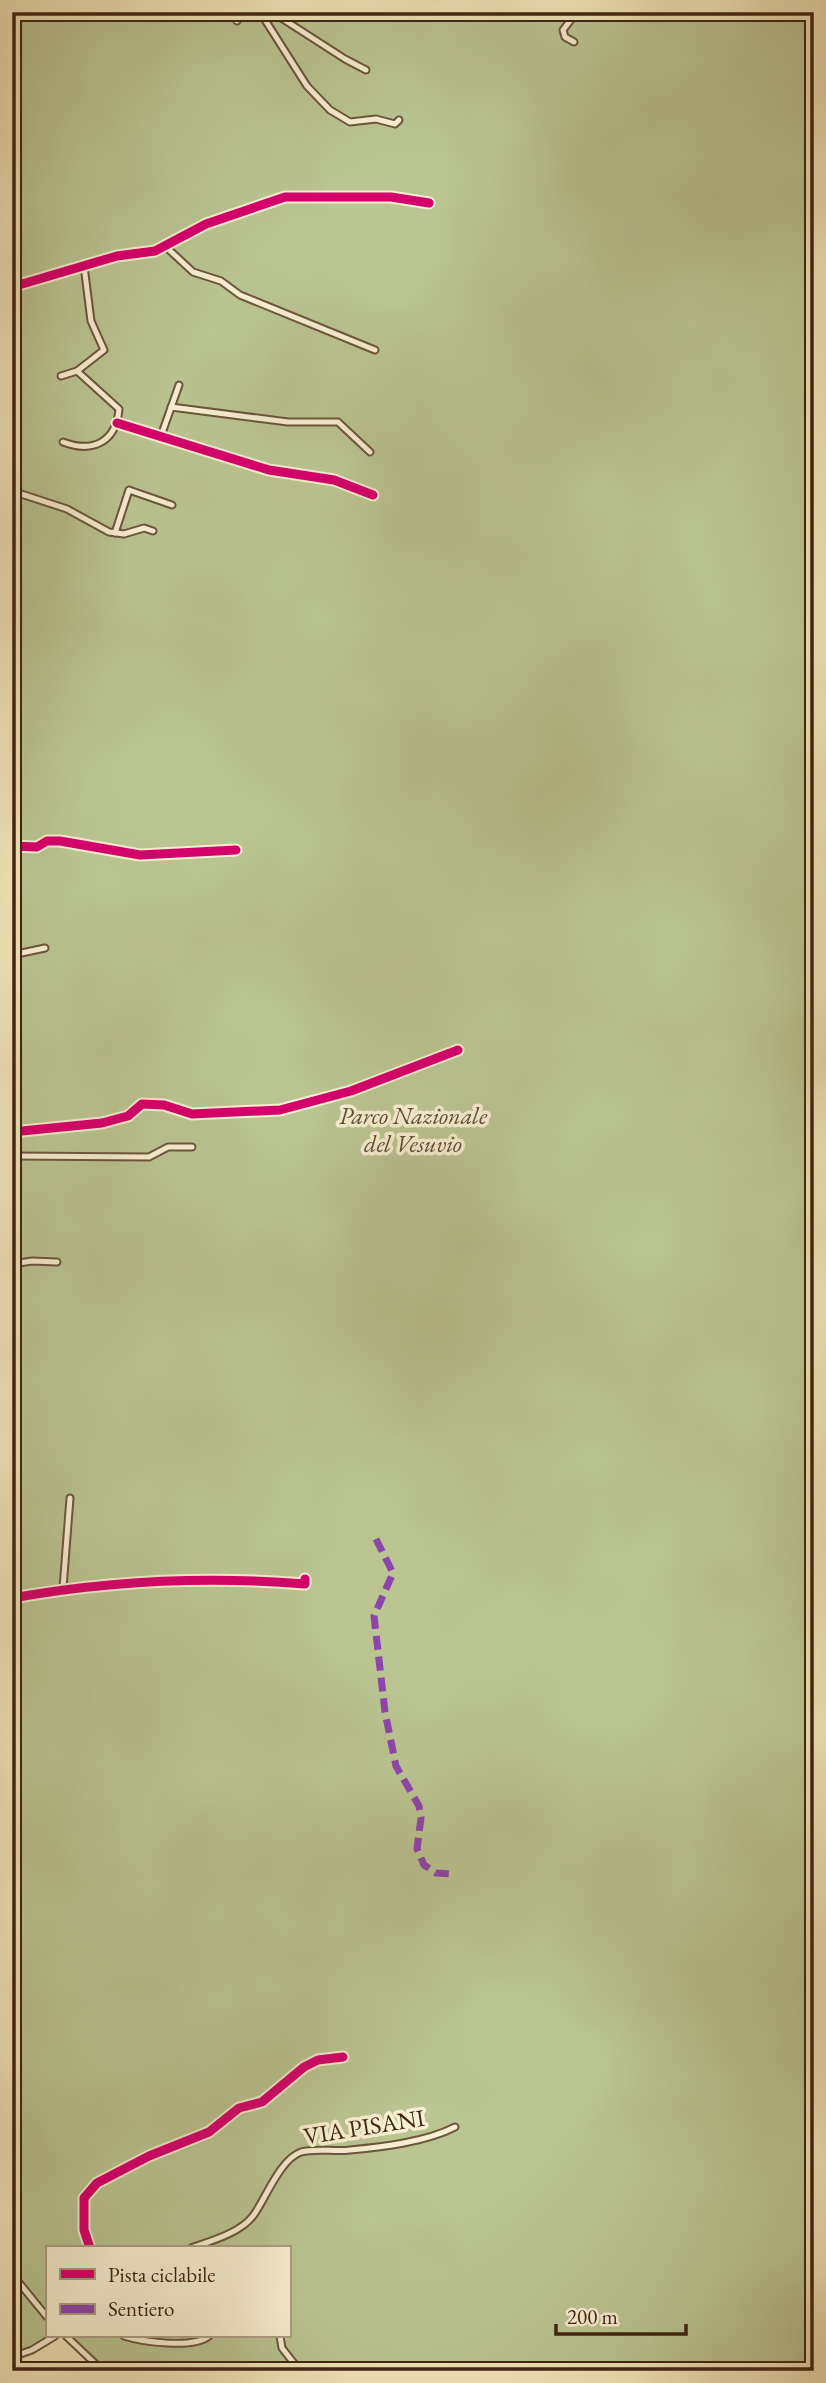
<svg xmlns="http://www.w3.org/2000/svg" width="826" height="2383" viewBox="0 0 826 2383" font-family="'EB Garamond',serif">
	<style>
		.green { fill: #bac591; stroke: #7c7552; stroke-width: 2 }
		.lines { fill: none; stroke-linecap: round; stroke-linejoin: round }
		.street-casing { stroke: #6c553c; stroke-width: 9 }
		.street { stroke: #f7efd2; stroke-width: 5 }
		.quiet { stroke: #8e44ad; stroke-width: 7; stroke-dasharray: 14 7; stroke-linecap: butt }
		.cycleway-casing { stroke: #f7efd2; stroke-width: 13 }
		.cycleway { stroke: #d6006c; stroke-width: 9 }
		.labels { text-anchor: middle; stroke-width: 7; stroke-linejoin: round; paint-order: stroke }
		.park-label { font-size: 24px; font-style: italic; fill: #5e4d32; stroke: #f7efd2 }
		.street-label { font-size: 24px; fill: #3f2512; stroke: #f7efd2 }
	</style>
	<rect width="100%" height="100%" fill="#f3e6ba"/>
	<filter id="stains"><feTurbulence type="fractalNoise" baseFrequency=".00286" numOctaves="4"/><feColorMatrix values="0 0 0 0 .2 0 0 0 0 .09 0 0 0 0 .02 0 0 0 .5 -.17"/></filter>
	<radialGradient id="worn" r=".72"><stop offset=".6" stop-color="#630" stop-opacity="0"/><stop offset="1" stop-color="#630" stop-opacity=".3"/></radialGradient>
	<polygon class="green" points="12,12 814,12 814,2371 89,2371 96,2366 64,2336 289,2336 289,2248 47,2248 47,2336 57,2336 12,2359"/>
	<g class="lines">
		<g class="street-casing">
			<g id="street">
				<polyline points="260,12 307,86 330,110 350,122 376,119 395,124 399,120"/>
				<polyline points="272,12 345,59 366,70"/>
				<polyline points="237,21 241,12"/>
				<polyline points="574,42 565,37 563,30 577,12"/>
				<polyline points="165,246 193,272 221,281 240,295 375,350"/>
				<polyline points="12,287 117,256 155,251 206,224 285,197 391,197 429,203"/>
				<polyline points="61,376 77,371 104,350 91,321 84,266"/>
				<polyline points="171,407 288,422 338,422 370,452"/>
				<polyline points="117,423 269,470 334,480 373,495"/>
				<polyline points="161,436 179,385"/>
				<path d="M63,442C92,453 116,443 119,409L77,371"/>
				<polyline points="12,491 67,509 109,532 124,534 144,528 153,531"/>
				<polyline points="115,533 129,490 172,505"/>
				<polyline points="12,846 37,847 47,841 60,841 140,855 236,850"/>
				<polyline points="12,955 45,948"/>
				<polyline points="12,1132 102,1123 128,1116 142,1104 164,1105 192,1114 280,1110 351,1091 458,1050"/>
				<polyline points="12,1156 149,1157 168,1147 192,1147"/>
				<polyline points="12,1264 32,1261 57,1262"/>
				<polyline points="63,1588 70,1498"/>
				<path d="M12,1598C107,1581 208,1576 305,1584V1579"/>
				<polyline points="90,2248 84,2230 84,2198 97,2183 149,2156 209,2132 239,2108 262,2102 304,2067 318,2060 343,2057"/>
				<path d="M191,2248C211,2241 240,2233 253,2216C265,2200 280,2159 301,2152C316,2148 334,2152 350,2150C382,2147 426,2142 455,2127"/>
				<polyline points="12,2274 47,2317"/>
				<polyline points="66,2336 103,2371"/>
				<path d="M124,2336C143,2342 193,2349 209,2336"/>
				<polyline points="280,2336 282,2348 300,2371"/>
				<polyline points="12,2357 32,2350 55,2336"/>
			</g>
		</g>
		<use href="#street" class="street"/>
		<polyline class="quiet" points="376,1539 393,1573 374,1616 385,1712 396,1766 419,1806 421,1818 417,1849 424,1865 436,1873 454,1874"/>
		<g class="cycleway-casing">
			<g id="cycleway">
				<polyline points="12,287 117,256 155,251 206,224 285,197 391,197 429,203"/>
				<polyline points="117,423 269,470 334,480 373,495"/>
				<polyline points="12,846 37,847 47,841 60,841 140,855 236,850"/>
				<polyline points="12,1132 102,1123 128,1116 142,1104 164,1105 192,1114 280,1110 351,1091 458,1050"/>
				<path d="M12,1598C107,1581 208,1576 305,1584V1579"/>
				<polyline points="90,2248 84,2230 84,2198 97,2183 149,2156 209,2132 239,2108 262,2102 304,2067 318,2060 343,2057"/>
			</g>
		</g>
		<use href="#cycleway" class="cycleway"/>
	</g>
	<g class="labels">
		<g class="park-label">
			<text x="413" y="1124">Parco Nazionale<tspan x="413" dy="28">del Vesuvio</tspan></text>
		</g>
		<g class="street-label">
			<text transform="translate(364 2127) rotate(-9)" y="8">VIA PISANI</text>
		</g>
	</g>
	<rect width="826" height="2383" fill="none" stroke="#f3e6ba" stroke-width="42"/>
	<rect x="14" y="14" width="798" height="2355" fill="none" stroke="#3f2512" stroke-width="3.5"/>
	<rect x="21" y="21" width="784" height="2341" fill="none" stroke="#3f2512" stroke-width="2"/>
	<rect x="46" y="2246" width="245" height="91" fill="#f7efd2" stroke="#ad9e85" stroke-width="2"/>
	<rect x="60" y="2269" width="35" height="10" fill="#d6006c" stroke="#ad9e85" stroke-width="2"/>
	<text x="108" y="2282" font-size="21" fill="#3f2512">Pista ciclabile</text>
	<rect x="60" y="2304" width="35" height="10" fill="#8e44ad" stroke="#ad9e85" stroke-width="2"/>
	<text x="108" y="2316" font-size="21" fill="#3f2512">Sentiero</text>
	<path d="M556 2324v10h130v-10" fill="none" stroke="#3f2512" stroke-width="3.5"/>
	<text x="567" y="2324" font-size="21" fill="#3f2512" stroke="#f7efd2" stroke-width="5" paint-order="stroke">200 m</text>
	<rect width="100%" height="100%" filter="url(#stains)"/>
	<rect width="100%" height="100%" fill="url(#worn)"/>
</svg>
